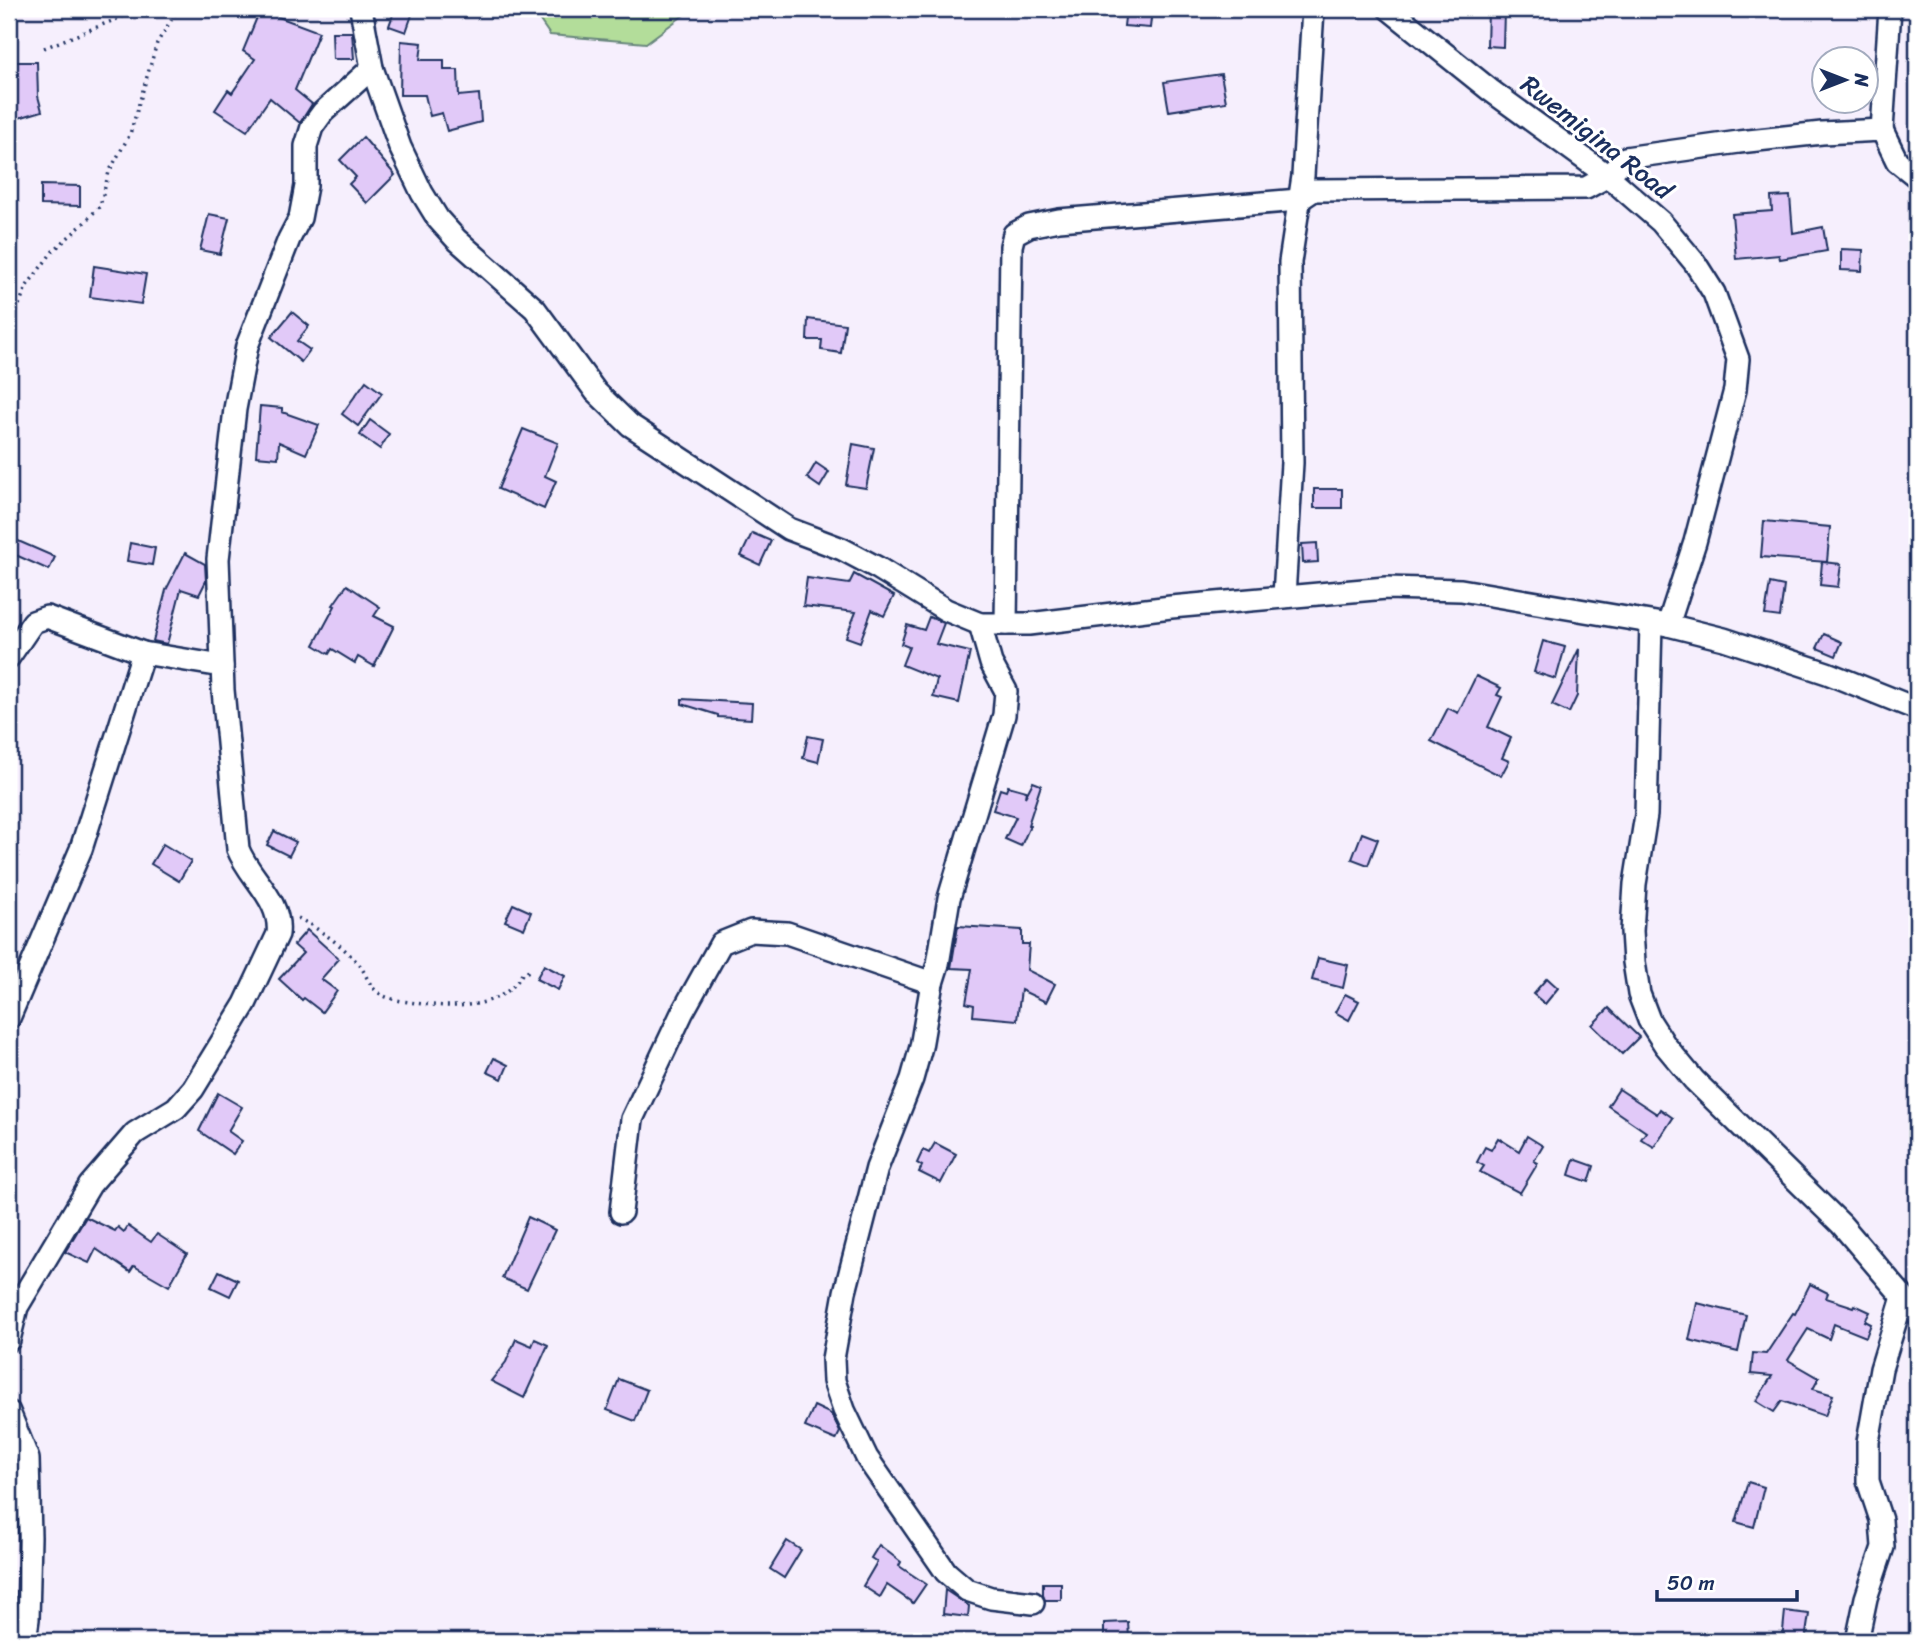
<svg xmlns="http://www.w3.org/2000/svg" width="1926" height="1650" viewBox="0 0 1926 1650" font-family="Sriracha,sans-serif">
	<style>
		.green { fill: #b3dd9a; stroke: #67867c; stroke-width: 2 }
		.building { fill: #e1c9f8; stroke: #1b2f5e; stroke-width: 2 }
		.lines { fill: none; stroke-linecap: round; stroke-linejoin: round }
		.minor-casing { stroke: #1b2f5e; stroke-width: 26 }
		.path { stroke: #1b2f5e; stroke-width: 3.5; stroke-dasharray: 2 5; stroke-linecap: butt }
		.minor { stroke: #fff; stroke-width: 21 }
		.labels { text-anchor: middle; stroke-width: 6; stroke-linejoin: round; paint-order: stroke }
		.street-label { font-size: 26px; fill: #1b2f5e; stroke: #fff }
	</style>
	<rect width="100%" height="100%" fill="#f6effd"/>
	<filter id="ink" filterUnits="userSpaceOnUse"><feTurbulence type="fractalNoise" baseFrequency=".0143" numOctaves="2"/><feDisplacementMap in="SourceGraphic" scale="14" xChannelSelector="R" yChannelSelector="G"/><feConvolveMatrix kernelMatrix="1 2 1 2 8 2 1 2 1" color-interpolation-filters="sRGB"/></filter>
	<g filter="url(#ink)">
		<polygon class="green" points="532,9 692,9 646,43 550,35"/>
		<g class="building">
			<polygon points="395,9 414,9 406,32 389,26"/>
			<polygon points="1126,9 1152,9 1150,28 1124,26"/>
			<polygon points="260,10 319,32 295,90 312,104 300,123 270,98 247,131 215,110 228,90 232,93 255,59 243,51"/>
			<polygon points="1488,10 1504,11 1503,47 1487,46"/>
			<polygon points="332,32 352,32 354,59 333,59"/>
			<polygon points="401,41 422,43 420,60 444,60 444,70 458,70 459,96 479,94 481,122 447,131 442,113 430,116 425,95 400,95"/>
			<polygon points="9,62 37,62 38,96 42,111 9,121"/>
			<polygon points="1221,74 1226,102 1169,111 1164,82"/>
			<polygon points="363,137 395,175 367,203 349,184 356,177 340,160"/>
			<polygon points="41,185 80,186 80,206 41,205"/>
			<polygon points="1790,196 1793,233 1823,227 1827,251 1780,259 1779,255 1736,259 1732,214 1772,211 1771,197"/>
			<polygon points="209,214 229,218 220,254 200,250"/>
			<polygon points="1841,249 1863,250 1862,271 1841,270"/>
			<polygon points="94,266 146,274 141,304 90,297"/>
			<polygon points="292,312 309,326 297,341 310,350 301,362 271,337"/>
			<polygon points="808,319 845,324 841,353 821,350 822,340 807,340"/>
			<polygon points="366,381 382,393 358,426 342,414"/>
			<polygon points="260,406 282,408 282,412 319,425 306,454 279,442 278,458 256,456"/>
			<polygon points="370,420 389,434 380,449 360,435"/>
			<polygon points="523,429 558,443 545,476 556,481 544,509 498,489"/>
			<polygon points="853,444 874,448 866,488 846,485"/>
			<polygon points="816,463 829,472 820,487 807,478"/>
			<rect x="1314" y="489" width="28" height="19"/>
			<polygon points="1764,521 1830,527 1827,562 1761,557"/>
			<polygon points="752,533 771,541 760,565 741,556"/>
			<polygon points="9,537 55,557 49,570 9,552"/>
			<polygon points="130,543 155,548 152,565 127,561"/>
			<polygon points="1317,543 1318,562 1303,563 1302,544"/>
			<polygon points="185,553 205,564 206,581 199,595 181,589 167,644 153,641 166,590"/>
			<polygon points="1822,562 1841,564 1838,587 1820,585"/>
			<polygon points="854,574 894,596 884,616 872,610 860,642 846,637 856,612 803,606 807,578 849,584"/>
			<polygon points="1770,583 1784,586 1780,617 1765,615"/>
			<polygon points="347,585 380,607 374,616 394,626 374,666 358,657 355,663 332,649 329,654 314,645 335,606 333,605"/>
			<polygon points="929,617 944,623 936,644 970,652 959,703 933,697 937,679 902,665 909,647 901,644 907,625 924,630"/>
			<polygon points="1824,634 1842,642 1836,656 1817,648"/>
			<polygon points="1543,641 1565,647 1556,679 1534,672"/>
			<polygon points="1579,649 1577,696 1569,713 1552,705"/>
			<polygon points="1476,676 1501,688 1497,695 1502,697 1488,727 1511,738 1502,758 1509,761 1501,776 1431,741 1448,708 1458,713"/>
			<polygon points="682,699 752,703 751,719 718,717 718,715 682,704"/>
			<polygon points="808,736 823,739 818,762 803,758"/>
			<polygon points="1033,782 1041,785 1028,825 1030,826 1021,846 1005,839 1016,817 993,810 1000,789 1006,791 1008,786 1026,791 1025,797"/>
			<polygon points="274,831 296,842 289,856 267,845"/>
			<polygon points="1362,833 1378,839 1368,865 1352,859"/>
			<polygon points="163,844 191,861 179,881 151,864"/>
			<polygon points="513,904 531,912 524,929 505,921"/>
			<polygon points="958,926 1022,930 1022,944 1029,944 1027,970 1055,984 1046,1002 1021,990 1017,1020 973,1016 974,1005 966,1003 972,969 951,968"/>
			<polygon points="307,930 339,959 321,979 337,991 322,1012 304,998 302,1000 279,979 303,953 294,945"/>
			<polygon points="1318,958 1348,965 1343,988 1312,980"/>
			<polygon points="544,965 565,976 558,990 536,979"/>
			<polygon points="1547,978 1558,988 1545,1004 1533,994"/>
			<polygon points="1345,994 1359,1001 1349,1020 1335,1012"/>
			<polygon points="1609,1008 1639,1037 1622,1054 1592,1025"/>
			<polygon points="494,1058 508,1065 502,1079 487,1072"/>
			<polygon points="1619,1089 1657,1114 1660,1109 1673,1118 1654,1147 1641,1139 1646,1132 1608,1106"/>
			<polygon points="218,1093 242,1107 228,1131 242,1141 233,1154 199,1131"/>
			<polygon points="1527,1136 1543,1146 1534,1161 1538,1163 1520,1193 1480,1172 1484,1166 1477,1162 1485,1147 1491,1150 1498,1138 1519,1151"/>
			<polygon points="935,1143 956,1154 941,1183 919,1172 922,1166 917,1163 923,1150 929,1153"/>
			<polygon points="1574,1159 1594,1166 1589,1182 1569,1175"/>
			<polygon points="86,1217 115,1231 118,1227 124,1232 128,1226 151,1242 157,1234 187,1254 169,1286 134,1266 130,1272 96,1249 89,1263 65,1252"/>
			<polygon points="528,1217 555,1230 527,1289 502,1278"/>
			<polygon points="219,1271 238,1280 230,1296 211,1287"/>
			<polygon points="1810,1284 1828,1293 1826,1298 1854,1307 1855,1305 1870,1312 1865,1321 1871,1324 1866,1337 1834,1324 1829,1339 1808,1329 1788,1360 1819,1378 1813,1389 1833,1395 1825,1416 1782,1401 1774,1412 1756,1401 1772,1376 1751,1374 1753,1353 1766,1354 1793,1313 1795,1314"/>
			<polygon points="1697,1303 1746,1315 1738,1352 1689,1340"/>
			<polygon points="516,1339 532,1346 535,1339 548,1345 524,1398 491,1381 506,1362"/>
			<polygon points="619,1379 647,1390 635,1421 607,1410"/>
			<polygon points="814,1406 831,1414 840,1432 836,1440 805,1427"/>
			<polygon points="1748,1482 1764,1487 1754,1527 1736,1522"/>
			<polygon points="787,1541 801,1550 784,1578 770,1569"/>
			<polygon points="879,1545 901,1562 899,1566 926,1584 913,1603 887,1585 880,1597 863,1586 877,1562 871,1558"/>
			<polygon points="1043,1583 1061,1583 1061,1600 1045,1600 1043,1595"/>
			<polygon points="945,1590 969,1606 968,1617 943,1614"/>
			<polygon points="1785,1611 1809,1614 1805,1641 1782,1641"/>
			<polygon points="1128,1622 1129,1638 1104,1639 1104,1623"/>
		</g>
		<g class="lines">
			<g class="minor-casing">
				<g id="minor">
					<polyline points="361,9 372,68 400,147 422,193 438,219 456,239 535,309 596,392 630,425 789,529 842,549 878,568 946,610 980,624 1029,624 1171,607 1386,588 1461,590 1668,625 1724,639 1827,673 1917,709"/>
					<polyline points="1389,9 1490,90 1608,176 1661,222 1695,263 1714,293 1738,359 1735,390 1695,542 1668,625"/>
					<polyline points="1882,130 1890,9"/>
					<polyline points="1284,596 1292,463 1290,262 1303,176 1313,9"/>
					<polyline points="1651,623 1646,815 1635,884 1632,931 1634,962 1639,994 1649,1020 1665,1045 1694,1080 1841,1224 1917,1313"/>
					<polyline points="1006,624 1011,246 1014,234 1029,226 1059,220 1299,200 1314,190 1586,188 1608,176 1625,158 1739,142 1822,133 1882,130 1897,161 1917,177"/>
					<polyline points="9,657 33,622 47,617 143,653"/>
					<polyline points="932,983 921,1047 912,1079 877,1168 845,1292 833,1359 834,1381 844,1410 867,1458 946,1572 967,1590 991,1598 1033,1603"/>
					<polyline points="9,1018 81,849 143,653 222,666"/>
					<polyline points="621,1212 632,1119 682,1013 721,943 751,931 787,933 932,983 938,964 949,898 1004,715 1006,691 991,663 980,624"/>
					<path d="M9,1340L17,1307L90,1185L135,1133L176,1108L193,1089L245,1004L278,934C282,900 249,878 238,849L223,690L218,559L235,409L247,346L289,239L300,218L306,186V146L312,127L323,112L372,68"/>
					<polyline points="9,1412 28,1459 30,1537 28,1619 25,1641"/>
					<polyline points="1857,1641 1866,1598 1883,1547 1881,1520 1868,1481 1868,1442 1881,1369 1903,1297"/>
				</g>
			</g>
			<g class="path">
				<polyline points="44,48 142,9"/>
				<polyline points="9,331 26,287 53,251 82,225 100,206 109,172 130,134 157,43 178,9"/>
				<path d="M298,918C319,929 342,945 358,963C366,972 368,986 379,993C389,1000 403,1001 415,1003C450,1008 502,1011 522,974L532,970"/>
			</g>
			<use href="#minor" class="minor"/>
		</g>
	</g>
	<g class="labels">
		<g class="street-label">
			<text transform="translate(1597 137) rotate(38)" y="9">Rwemigina Road</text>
		</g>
	</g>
	<rect width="1926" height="1650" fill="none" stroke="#fff" stroke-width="35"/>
	<rect x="18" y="18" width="1891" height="1615" fill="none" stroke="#1b2f5e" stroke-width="2.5" filter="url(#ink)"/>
	<g transform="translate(1845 80) rotate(90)"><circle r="33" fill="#ffffff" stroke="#a4acbf" stroke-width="2"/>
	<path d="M0-5L12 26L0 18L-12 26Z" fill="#1b2f5e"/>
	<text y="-10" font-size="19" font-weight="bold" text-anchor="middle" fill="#1b2f5e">N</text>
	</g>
	<path d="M1657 1590v10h140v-10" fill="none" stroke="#1b2f5e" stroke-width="3.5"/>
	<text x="1667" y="1590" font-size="21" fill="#1b2f5e" stroke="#ffffff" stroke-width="5" paint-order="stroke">50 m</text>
</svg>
